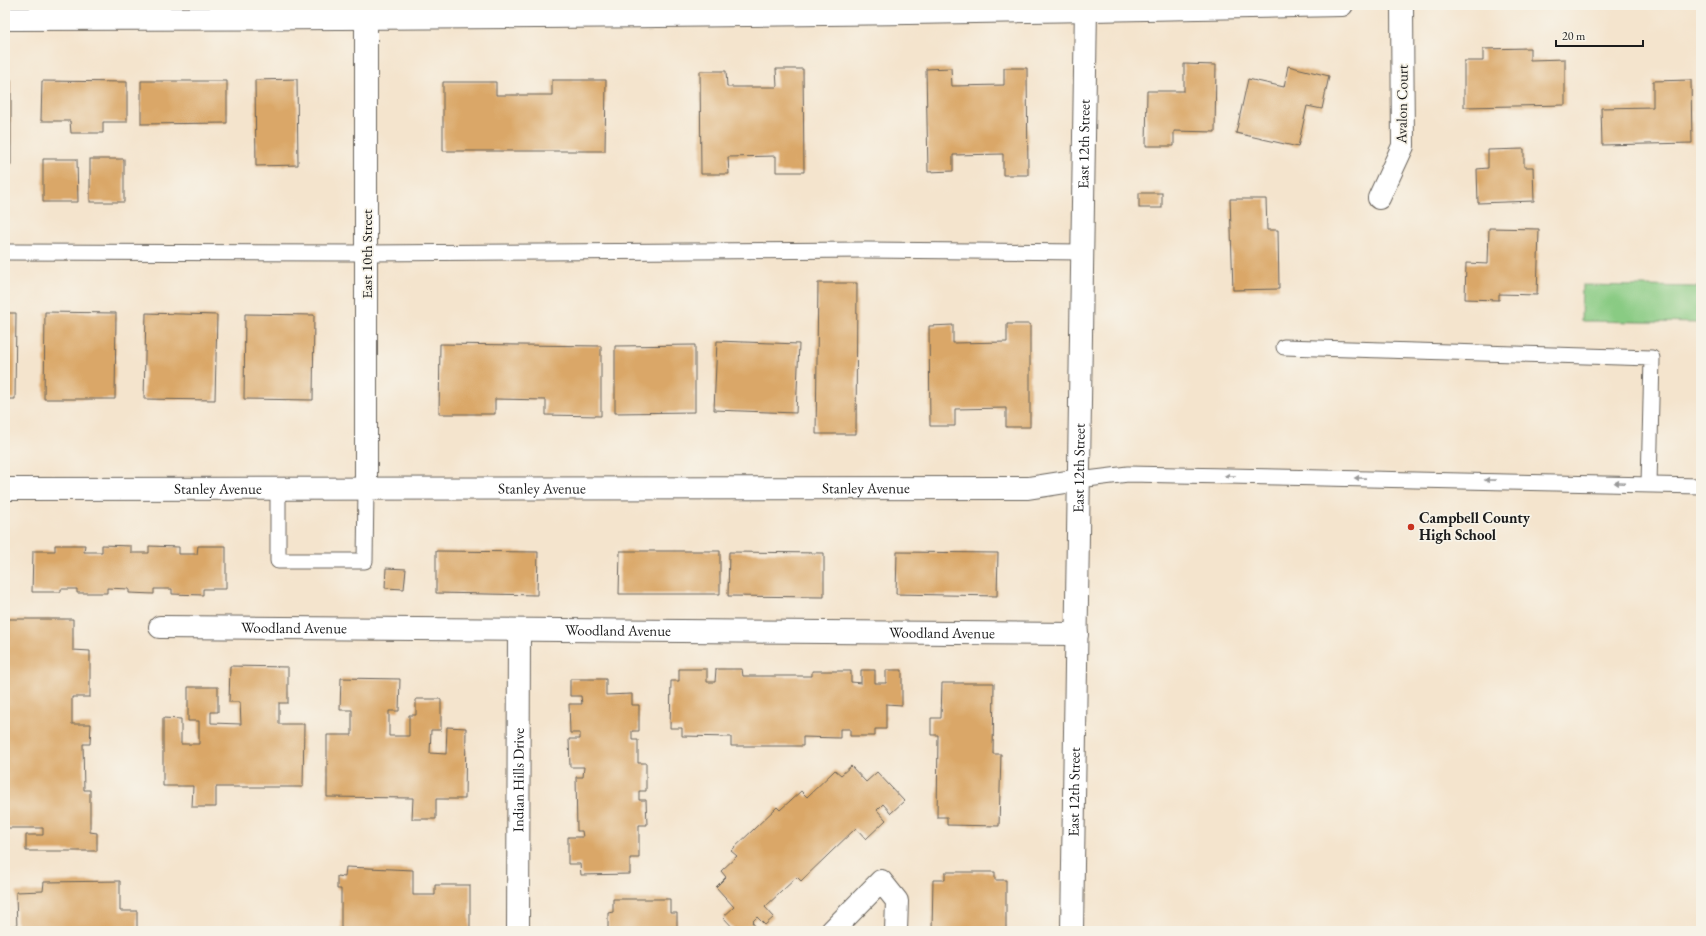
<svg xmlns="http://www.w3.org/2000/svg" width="1706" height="936" viewBox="0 0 1706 936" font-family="'EB Garamond',serif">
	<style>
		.green { fill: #89cb83; stroke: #527450 }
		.building { fill: #daa768 }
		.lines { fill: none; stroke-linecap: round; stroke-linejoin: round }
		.lane-casing { stroke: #68625a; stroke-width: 17 }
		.street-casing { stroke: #68625a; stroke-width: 24 }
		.lane { stroke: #fff; stroke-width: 15 }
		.street { stroke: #fff; stroke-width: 22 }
		.oneway { fill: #999 }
		.poi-dot { fill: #c8321e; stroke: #f7f3e8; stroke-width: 1.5 }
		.labels { text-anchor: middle; stroke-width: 3.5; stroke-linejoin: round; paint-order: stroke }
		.street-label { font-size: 15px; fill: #1c1c1c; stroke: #f7f3e8 }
		.poi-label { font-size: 15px; font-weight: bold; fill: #1c1c1c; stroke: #f7f3e8; text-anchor: start }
	</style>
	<rect width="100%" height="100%" fill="#f7f3e8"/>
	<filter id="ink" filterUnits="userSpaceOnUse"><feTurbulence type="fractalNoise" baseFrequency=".025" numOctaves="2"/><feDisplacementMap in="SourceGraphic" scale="8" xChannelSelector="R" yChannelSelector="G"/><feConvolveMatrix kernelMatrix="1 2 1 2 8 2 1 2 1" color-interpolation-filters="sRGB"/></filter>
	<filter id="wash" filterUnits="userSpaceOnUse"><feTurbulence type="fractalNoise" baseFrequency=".012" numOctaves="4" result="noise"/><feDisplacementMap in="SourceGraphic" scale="16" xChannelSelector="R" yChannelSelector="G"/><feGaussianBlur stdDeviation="0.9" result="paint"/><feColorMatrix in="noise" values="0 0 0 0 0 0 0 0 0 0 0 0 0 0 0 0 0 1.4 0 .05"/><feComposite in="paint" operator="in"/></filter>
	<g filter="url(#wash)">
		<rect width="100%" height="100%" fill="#f4e4cd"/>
		<polygon class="green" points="1582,285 1701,287 1701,323 1581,321"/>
		<g id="blocks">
			<g class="building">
				<polygon points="1530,48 1530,60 1565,59 1565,105 1464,107 1464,61 1483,61 1483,49"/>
				<polygon points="1184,64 1216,65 1215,132 1174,131 1174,146 1146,146 1147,91 1184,91"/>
				<polygon points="1288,66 1329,76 1322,109 1307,106 1298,147 1236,133 1248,79 1284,87"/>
				<polygon points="951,68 952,86 1004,85 1004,68 1027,68 1028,175 1003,175 1003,154 953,155 953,171 928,172 926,69"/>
				<polygon points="776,69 803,69 804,172 776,172 776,156 728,157 729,174 701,174 700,71 726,71 727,87 777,87"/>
				<polygon points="297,79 298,165 256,166 255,80"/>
				<rect x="5" y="80" width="6" height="85"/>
				<polygon points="552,80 606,80 605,151 443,151 443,82 496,82 496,95 552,95"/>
				<polygon points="1691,80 1692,143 1602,145 1601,108 1653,107 1653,81"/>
				<polygon points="42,81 127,82 127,122 103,122 103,133 71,133 70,121 41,121"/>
				<polygon points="141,81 227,81 227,123 141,124"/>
				<polygon points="1524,149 1524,167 1533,167 1534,201 1478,203 1477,169 1488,168 1488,150"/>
				<polygon points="43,159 77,159 78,202 43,202"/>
				<rect x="90" y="159" width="34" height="43"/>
				<rect x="1139" y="193" width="23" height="15"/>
				<polygon points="1230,199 1266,199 1267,230 1278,230 1279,289 1233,290"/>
				<polygon points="1489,228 1539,229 1537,295 1499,294 1499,300 1465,299 1466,263 1488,264"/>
				<polygon points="818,283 857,283 856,434 816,434"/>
				<polygon points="45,312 116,313 115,399 44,399"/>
				<polygon points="5,313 16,313 15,399 5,399"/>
				<polygon points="146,313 217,315 215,400 144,399"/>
				<polygon points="245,314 314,315 313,400 244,399"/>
				<polygon points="1007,324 1030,324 1030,427 1006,427 1006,408 955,409 955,426 930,426 929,326 953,325 953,343 1007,342"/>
				<polygon points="717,341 799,344 796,413 714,410"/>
				<polygon points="440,344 601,346 601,416 546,415 546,400 495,399 495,414 439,414"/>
				<polygon points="695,345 695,412 615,413 615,346"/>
				<polygon points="55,545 85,545 84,552 102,552 102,545 131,546 131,553 149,553 149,546 179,547 179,554 197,554 198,546 226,546 226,589 203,589 203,595 172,594 172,589 154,589 154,594 129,593 129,589 107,588 107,593 77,593 77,589 61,589 61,592 32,592 33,551 55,551"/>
				<polygon points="436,551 538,552 537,595 436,593"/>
				<polygon points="620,551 720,551 720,594 619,594"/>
				<polygon points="729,552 824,553 824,597 728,596"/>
				<polygon points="897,552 998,553 997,596 896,594"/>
				<polygon points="386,568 406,569 404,589 385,588"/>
				<polygon points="5,619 73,619 73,650 90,651 90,697 72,697 72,724 91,724 90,744 83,744 84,790 90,790 90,832 97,833 97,851 26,851 26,835 43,835 43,828 5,828"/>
				<polygon points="230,666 288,667 288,703 279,703 279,724 304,724 303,787 216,787 216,807 192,807 193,786 163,786 163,718 181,719 181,744 199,744 199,721 188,721 188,687 218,687 218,712 211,712 211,723 241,724 240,702 229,702"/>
				<polygon points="679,669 707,669 707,682 715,682 716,669 742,669 743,676 812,676 812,671 851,671 851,682 861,683 861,670 875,670 875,683 886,683 886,670 902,670 902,705 886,704 886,729 875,729 875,736 850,736 850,729 840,729 840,738 803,737 803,746 731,746 731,737 682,736 682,728 670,728 671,681 679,681"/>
				<polygon points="341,678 400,679 399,711 389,711 389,736 409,736 409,715 416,715 416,699 441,699 441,730 431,730 430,753 446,754 447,727 466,728 465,799 436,799 436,819 412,819 413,798 327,797 327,735 352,735 352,710 340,710"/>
				<polygon points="570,679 606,679 606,695 632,694 632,705 639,705 639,731 632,731 632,740 638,740 638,763 646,763 646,791 639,791 639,800 646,800 647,825 639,825 639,858 630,858 630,874 581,875 580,864 568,864 568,837 583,837 582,831 577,831 576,777 583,777 584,767 570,767 569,739 580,739 580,733 570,733 569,704 582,704 581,696 570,696"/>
				<polygon points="942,683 994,683 993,754 1001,754 999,826 947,825 947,817 937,817 938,735 931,735 931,718 941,718"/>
				<polygon points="851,766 866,782 877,772 904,801 891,813 883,804 877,810 886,820 866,839 856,828 801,881 797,877 765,907 774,917 765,925 757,917 752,922 759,931 736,931 723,917 734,907 716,887 726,877 721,871 737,856 731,851 777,807 780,810 801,791 807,797 835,770 841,775"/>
				<polygon points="346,867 413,870 413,895 435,895 435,885 470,885 470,931 341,931 341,889 337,889 337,876 345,877"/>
				<polygon points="945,872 995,872 995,880 1006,880 1006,929 995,929 995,931 932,931 933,880 945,880"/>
				<polygon points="120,881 120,911 137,911 137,931 17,931 16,892 43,891 44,882"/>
				<polygon points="613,899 670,899 670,913 677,913 677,931 608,931 608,913 613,912"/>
			</g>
		</g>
	</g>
	<g filter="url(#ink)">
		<use href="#blocks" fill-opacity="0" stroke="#68625a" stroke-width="1"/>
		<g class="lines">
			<g class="lane-casing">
				<g id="lane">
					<polyline points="5,252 367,253 866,250 1082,252"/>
					<polyline points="1284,347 1652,358 1649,484"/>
					<polyline points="1079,480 1128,474 1701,486"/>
					<polyline points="278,488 278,561 365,561 366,488"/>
				</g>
			</g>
			<g class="street-casing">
				<g id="street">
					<path d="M5,19C451,19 896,15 1342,5"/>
					<polyline points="1379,198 1403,146 1402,5"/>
					<polyline points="366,488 366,19"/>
					<path id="s1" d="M5,489L1028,488L1079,480"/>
					<path id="s2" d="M160,627L1077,634"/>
					<path id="s3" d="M518,931L519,630"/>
					<polyline points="832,931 881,881 897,901 896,931"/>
					<path id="s4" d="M1072,931L1086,5"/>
				</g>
			</g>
			<use href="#lane" class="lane"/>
			<use href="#street" class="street"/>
		</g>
		<defs><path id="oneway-solid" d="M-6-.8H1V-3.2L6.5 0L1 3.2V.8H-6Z"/></defs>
		<g class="oneway">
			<use href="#oneway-solid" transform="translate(1230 476) rotate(-179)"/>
			<use href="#oneway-solid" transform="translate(1360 478) rotate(-179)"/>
			<use href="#oneway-solid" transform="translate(1490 480) rotate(-179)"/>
			<use href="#oneway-solid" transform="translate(1620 483) rotate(-178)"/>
		</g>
	</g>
	<circle class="poi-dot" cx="1411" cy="527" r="4"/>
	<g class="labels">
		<g class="street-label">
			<text transform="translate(1402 104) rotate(-89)" y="5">Avalon Court</text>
			<text dy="5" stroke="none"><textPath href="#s4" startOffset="787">East 12th Street</textPath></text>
			<text transform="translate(367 254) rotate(-90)" y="5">East 10th Street</text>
			<text dy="5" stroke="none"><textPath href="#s4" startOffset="463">East 12th Street</textPath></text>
			<text dy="5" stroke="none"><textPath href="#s1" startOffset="213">Stanley Avenue</textPath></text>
			<text dy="5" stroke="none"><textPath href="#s1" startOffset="537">Stanley Avenue</textPath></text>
			<text dy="5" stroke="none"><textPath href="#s1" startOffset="861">Stanley Avenue</textPath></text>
			<text dy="5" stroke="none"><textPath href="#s2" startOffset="134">Woodland Avenue</textPath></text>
			<text dy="5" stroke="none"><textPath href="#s2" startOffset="458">Woodland Avenue</textPath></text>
			<text dy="5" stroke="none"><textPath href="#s2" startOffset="782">Woodland Avenue</textPath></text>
			<text dy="5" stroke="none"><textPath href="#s3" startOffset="151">Indian Hills Drive</textPath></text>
			<text dy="5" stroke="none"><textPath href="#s4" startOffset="139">East 12th Street</textPath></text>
		</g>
		<g class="poi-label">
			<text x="1419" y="523">Campbell County<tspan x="1419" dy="17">High School</tspan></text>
		</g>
	</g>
	<rect width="1706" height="936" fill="none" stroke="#f7f3e8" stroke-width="20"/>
	<path d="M1556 40v6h87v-6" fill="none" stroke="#1c1c1c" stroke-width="2"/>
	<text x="1562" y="40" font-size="12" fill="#1c1c1c" stroke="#f7f3e8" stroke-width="3" paint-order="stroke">20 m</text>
</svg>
